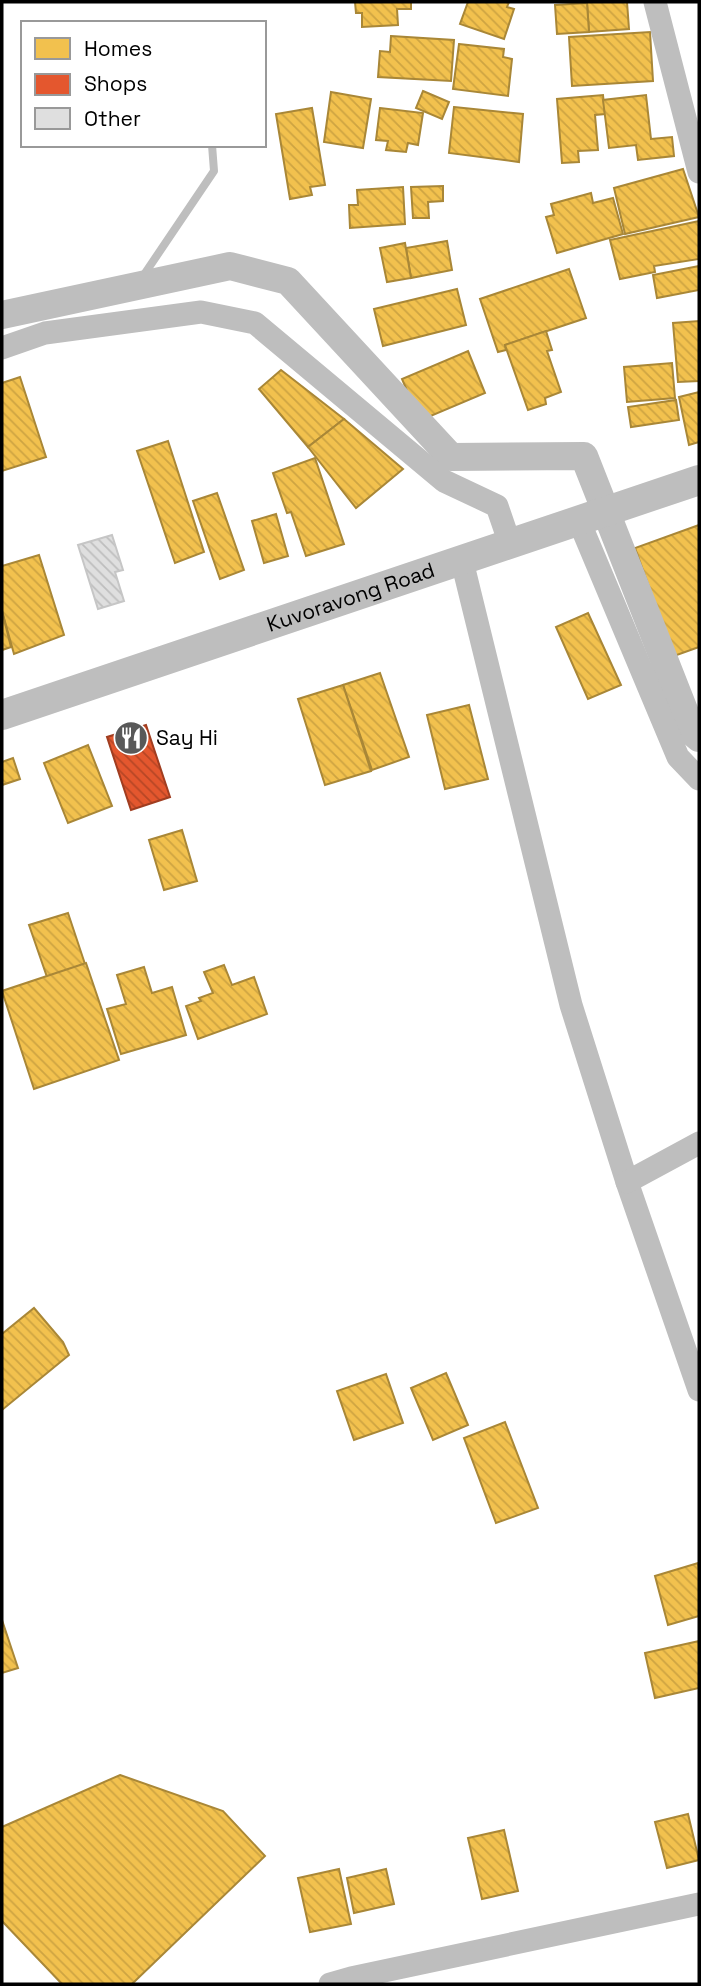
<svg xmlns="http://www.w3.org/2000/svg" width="701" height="1986" viewBox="0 0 701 1986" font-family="'Space Grotesk',sans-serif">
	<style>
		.homes { fill: url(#homes-back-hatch); stroke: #a98737; stroke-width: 2 }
		.shops { fill: url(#shops-back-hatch); stroke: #a03d20; stroke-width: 2 }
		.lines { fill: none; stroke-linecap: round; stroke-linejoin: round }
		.stream { stroke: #bebebe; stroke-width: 8 }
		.canal { stroke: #bebebe; stroke-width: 28 }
		.building { fill: url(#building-back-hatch); stroke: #c6c6c6; stroke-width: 2 }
		.minor { stroke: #bebebe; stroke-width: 23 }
		.tertiary { stroke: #bebebe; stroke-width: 30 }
		.labels { text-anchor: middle; stroke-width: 7; stroke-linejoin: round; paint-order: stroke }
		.street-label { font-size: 21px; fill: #000; stroke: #fff }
		.poi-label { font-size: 21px; fill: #000; stroke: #fff; text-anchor: start }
	</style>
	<defs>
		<pattern id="homes-back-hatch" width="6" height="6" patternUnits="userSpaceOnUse" patternTransform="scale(1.75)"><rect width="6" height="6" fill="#f2c14e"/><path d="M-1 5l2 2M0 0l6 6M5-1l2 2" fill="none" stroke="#cea442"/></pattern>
		<pattern id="shops-back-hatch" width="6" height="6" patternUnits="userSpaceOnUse" patternTransform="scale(1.75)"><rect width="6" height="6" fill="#e4572e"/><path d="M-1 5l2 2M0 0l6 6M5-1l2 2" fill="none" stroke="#b64625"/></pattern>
		<pattern id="building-back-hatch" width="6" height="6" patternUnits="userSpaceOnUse" patternTransform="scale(1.75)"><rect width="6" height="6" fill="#dfdfdf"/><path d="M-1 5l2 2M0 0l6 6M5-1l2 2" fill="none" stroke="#bebebe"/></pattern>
	</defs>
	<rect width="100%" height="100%" fill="#fff"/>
	<g class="homes">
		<polygon points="355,2 411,2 411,9 397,9 398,25 362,27 362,13 356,13"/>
		<polygon points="468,2 509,2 507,7 514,9 504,39 460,24"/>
		<polygon points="587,2 627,2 629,29 589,32"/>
		<polygon points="587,3 589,32 557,34 555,5"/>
		<polygon points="650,32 653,81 572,86 569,37"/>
		<polygon points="391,36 454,40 451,81 378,77 380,51 390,52"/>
		<polygon points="459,44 504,49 503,57 512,59 508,96 453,89"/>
		<polygon points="423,91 449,102 442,119 416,108"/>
		<polygon points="331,92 371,99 363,148 324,142"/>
		<polygon points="603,95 605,114 595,115 598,150 578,151 579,162 562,163 557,99"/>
		<polygon points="646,95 651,139 672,137 674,156 638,160 636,145 609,148 603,100"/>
		<polygon points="454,107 523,114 519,162 449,153"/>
		<polygon points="312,108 325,185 310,187 312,195 290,199 276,114"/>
		<polygon points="380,108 423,113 418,145 408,143 406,152 386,150 388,141 376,140"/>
		<polygon points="683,169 699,217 625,234 614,188"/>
		<polygon points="443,186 443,201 428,202 429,218 413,218 411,187"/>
		<polygon points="403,187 405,224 350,228 349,205 358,205 357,190"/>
		<polygon points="591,193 593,203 613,198 623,234 557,253 546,217 554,215 551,204"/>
		<polygon points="699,221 699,259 654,266 655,272 620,279 610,240"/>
		<polygon points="447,241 452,270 411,278 406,248"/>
		<polygon points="405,243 411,278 387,282 380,248"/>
		<polygon points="699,266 699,290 657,298 653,275"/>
		<polygon points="569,269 586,318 505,345 506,350 498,352 480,299"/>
		<polygon points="457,289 466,325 383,346 374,309"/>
		<polygon points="699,321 699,381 678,382 673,323"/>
		<polygon points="546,331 552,350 547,351 561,392 545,398 546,404 528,410 505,345"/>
		<polygon points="468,351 485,393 426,418 423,409 416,412 402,379"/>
		<polygon points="672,363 675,398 627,402 624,367"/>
		<polygon points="281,370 344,419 308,447 259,389"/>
		<polygon points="20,377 46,457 2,471 2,383"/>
		<polygon points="699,392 699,442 689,445 679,397"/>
		<polygon points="676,400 679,420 631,427 628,407"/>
		<polygon points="344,419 403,469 356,508 308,447"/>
		<polygon points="168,441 204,552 175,563 137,451"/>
		<polygon points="315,458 344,544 306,556 291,512 287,513 273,473"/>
		<polygon points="217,493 244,570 220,579 193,501"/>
		<polygon points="276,514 288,556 264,563 252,521"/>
		<polygon points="699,525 699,647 674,656 635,548"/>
		<polygon points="39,555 64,635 14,654 2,611 2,566"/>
		<polygon points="2,611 11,647 2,650"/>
		<polygon points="588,613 621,685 588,699 556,627"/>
		<polygon points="380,673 409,757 372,770 343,685"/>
		<polygon points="343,685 371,771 325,785 298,699"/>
		<polygon points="469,705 488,779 445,789 427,715"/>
		<polygon points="88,745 112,806 68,823 44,763"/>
		<polygon points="13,758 20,779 2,785 2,762"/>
		<polygon points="182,830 197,881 164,890 149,840"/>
		<polygon points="68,913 85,964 47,977 29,925"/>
		<polygon points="86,963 119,1060 34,1089 2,991"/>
		<polygon points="224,965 232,985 254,977 267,1014 198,1039 186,1006 201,1001 199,998 213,993 204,972"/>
		<polygon points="144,967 152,993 172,987 186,1035 121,1054 107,1009 126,1004 117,975"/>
		<polygon points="34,1308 63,1342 69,1355 2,1410 2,1334"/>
		<polygon points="446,1373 468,1425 433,1440 411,1388"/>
		<polygon points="386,1374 403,1423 354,1440 337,1391"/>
		<polygon points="505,1422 538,1508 496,1523 464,1438"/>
		<polygon points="698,1563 699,1569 699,1616 668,1625 655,1576"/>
		<polygon points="2,1620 18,1668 2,1673"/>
		<polygon points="699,1641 699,1688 655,1698 645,1653"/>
		<polygon points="120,1775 223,1811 265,1856 132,1984 62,1984 2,1921 2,1827"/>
		<polygon points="688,1814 699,1860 667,1868 655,1822"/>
		<polygon points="504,1830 518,1891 482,1899 468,1838"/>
		<polygon points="339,1869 351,1924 310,1932 298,1878"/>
		<polygon points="386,1869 394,1904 354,1913 347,1878"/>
	</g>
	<polygon class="shops" points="146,725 170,797 131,810 107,737"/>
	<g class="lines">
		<polyline class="stream" points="135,288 214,171 212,145"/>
		<polyline class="canal" points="2,315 230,266 288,281 451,457 584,456 693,733 699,738"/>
	</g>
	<polygon class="building" points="112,535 123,570 115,572 124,601 98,609 78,545"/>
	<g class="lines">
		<g class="minor">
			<polyline points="655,2 699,172"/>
			<polyline points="2,348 45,333 201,312 255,323 444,481 497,506 510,544"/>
			<polyline points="579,521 678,757 699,779"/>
			<polyline points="462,561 571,1005 627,1182 699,1390"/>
			<polyline points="627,1182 699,1143"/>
			<polyline points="330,1984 351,1978 699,1904"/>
		</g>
		<path class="tertiary" id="s1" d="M2,715L699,480"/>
	</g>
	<defs>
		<g id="restaurant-disc" transform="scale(1.75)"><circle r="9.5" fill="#595959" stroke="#fff"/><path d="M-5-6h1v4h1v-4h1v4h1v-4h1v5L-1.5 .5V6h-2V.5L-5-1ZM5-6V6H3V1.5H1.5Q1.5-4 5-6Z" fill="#fff"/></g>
	</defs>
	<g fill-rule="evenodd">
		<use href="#restaurant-disc" x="131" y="738"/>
	</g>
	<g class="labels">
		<g class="street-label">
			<text dy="7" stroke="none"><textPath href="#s1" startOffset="368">Kuvoravong Road</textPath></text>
		</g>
		<g class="poi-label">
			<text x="156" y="745">Say Hi</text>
		</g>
	</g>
	<rect width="701" height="1986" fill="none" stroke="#000000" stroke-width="7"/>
	<rect x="21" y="21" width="245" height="126" fill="#ffffff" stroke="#999999" stroke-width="2"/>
	<rect x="35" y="38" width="35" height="21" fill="#f2c14e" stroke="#999999" stroke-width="2"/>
	<text x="84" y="56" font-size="21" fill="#000000">Homes</text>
	<rect x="35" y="74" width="35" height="21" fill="#e4572e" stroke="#999999" stroke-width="2"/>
	<text x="84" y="91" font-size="21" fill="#000000">Shops</text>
	<rect x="35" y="108" width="35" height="21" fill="#dfdfdf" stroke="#999999" stroke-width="2"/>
	<text x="84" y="126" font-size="21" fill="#000000">Other</text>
</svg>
